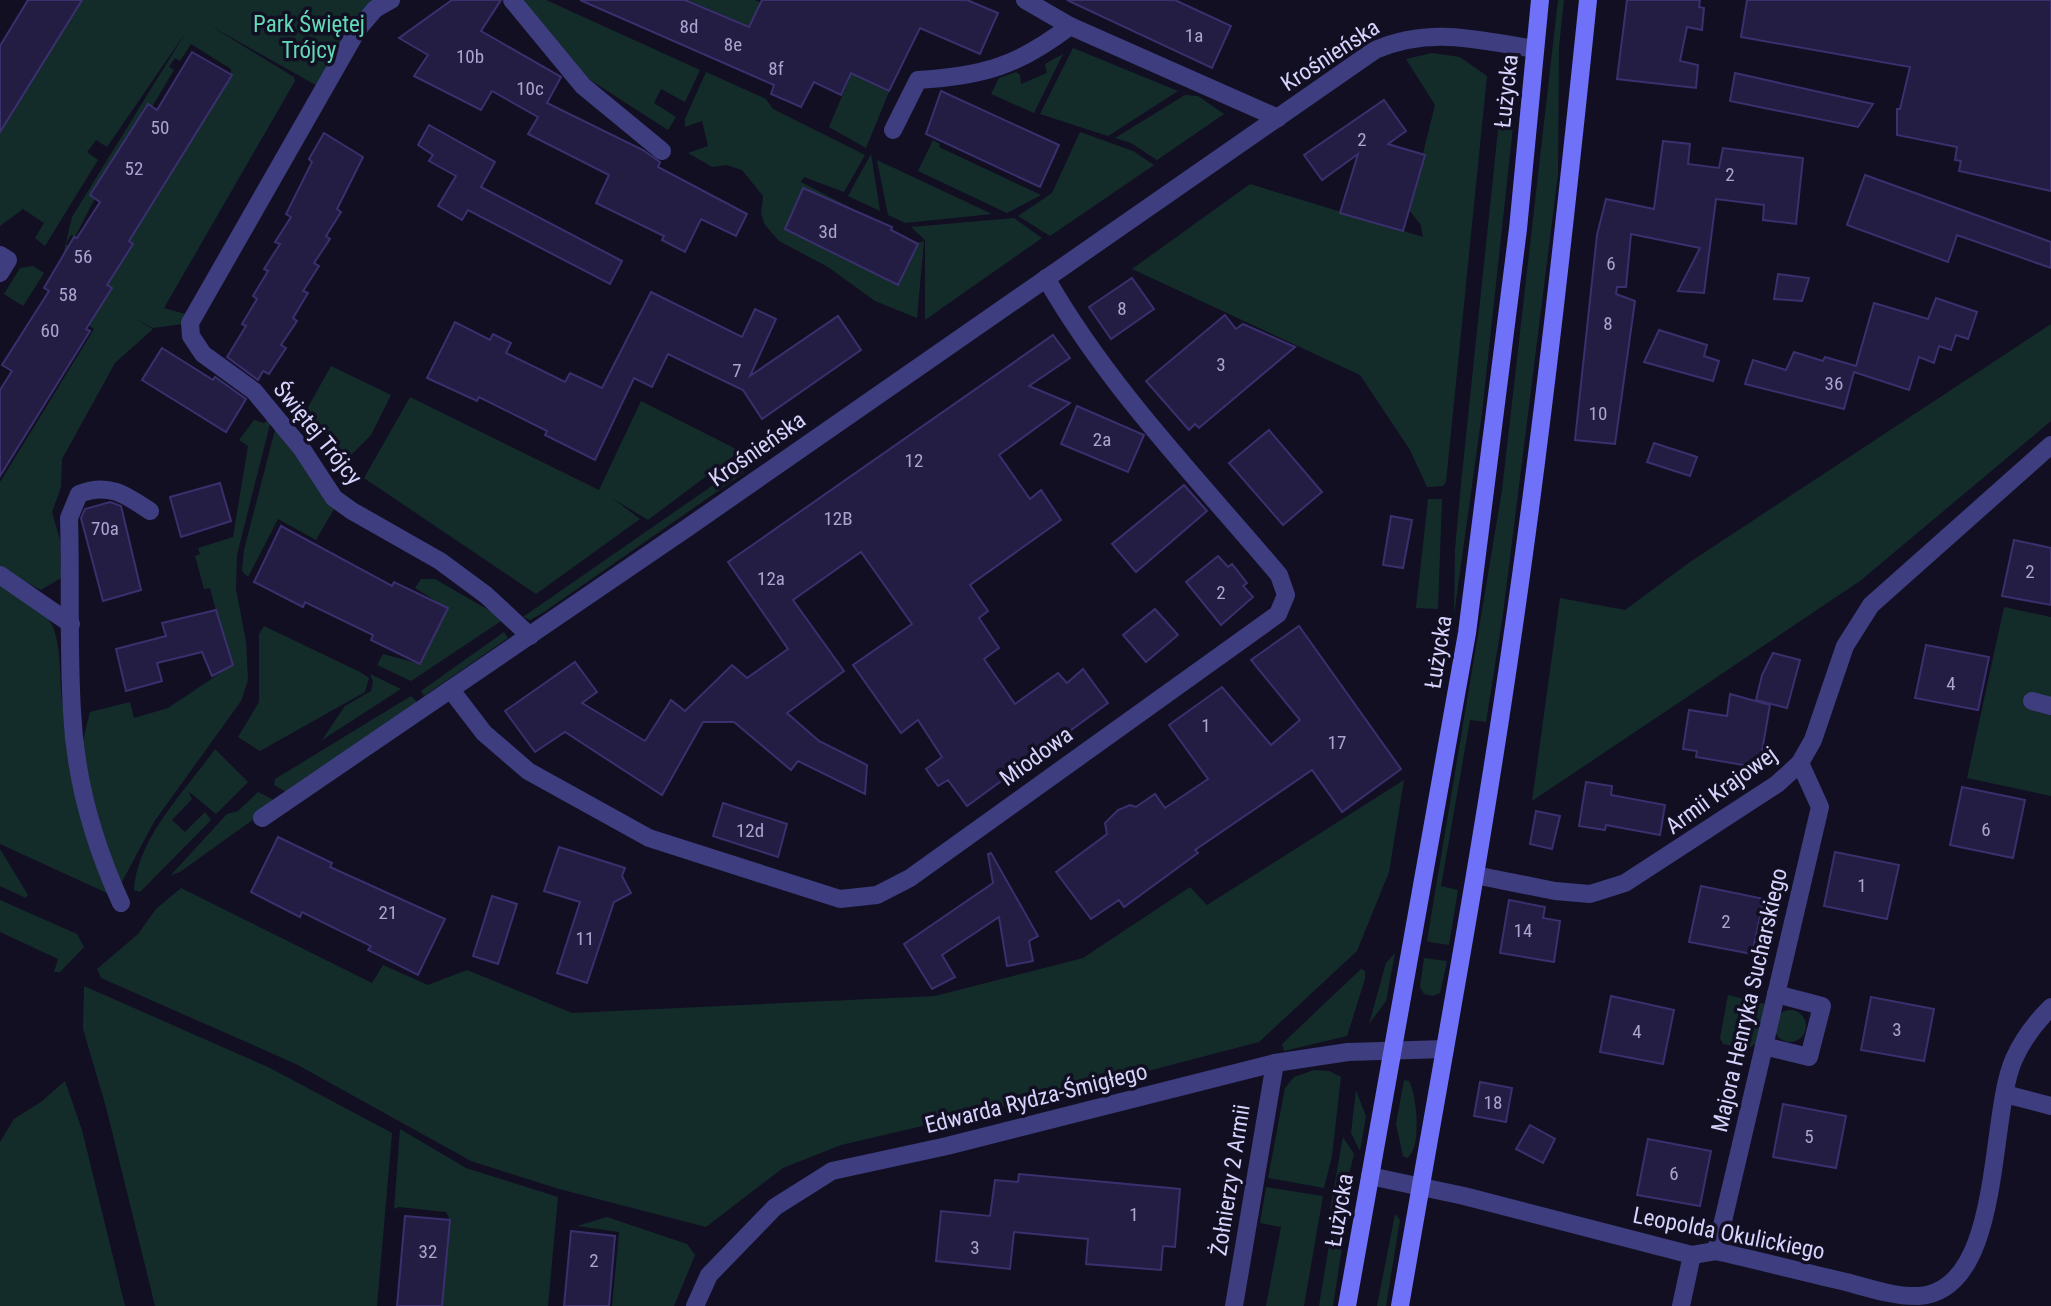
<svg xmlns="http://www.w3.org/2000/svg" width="2051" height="1306" viewBox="0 0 2051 1306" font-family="'Roboto Condensed',sans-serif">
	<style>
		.green { fill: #132c2a }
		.building { fill: #231c43; stroke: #39306d; stroke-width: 2 }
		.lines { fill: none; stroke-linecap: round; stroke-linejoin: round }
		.minor { stroke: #3d3d7f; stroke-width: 18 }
		.secondary { stroke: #6f71f8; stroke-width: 18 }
		.labels { text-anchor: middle; stroke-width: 7; stroke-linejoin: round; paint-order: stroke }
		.number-label { font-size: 19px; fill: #a9a5ce }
		.park-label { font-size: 23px; fill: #63d9b7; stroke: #120f23 }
		.street-label { font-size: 23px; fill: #d6d3fd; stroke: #120f23 }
	</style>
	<rect width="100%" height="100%" fill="#120f23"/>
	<g class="green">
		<polygon points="81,0 383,0 319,87 209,25 294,77 295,81 164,308 189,315 190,323 153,328 134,318 153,329 115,363 62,459 61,487 52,512 60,540 61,578 41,590 0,569 0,482 94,329 88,325 112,288 107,285 133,244 129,241 231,75 231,69 191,44 180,61 175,58 169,67 174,70 152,107 147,104 141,112 147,116 126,148 121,146 90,195 95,198 75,237 71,235 66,244 70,246 59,273 72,217 186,32 107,147 96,140 87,152 98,160 45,246 35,238 44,223 23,209 0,226 0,133"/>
		<polygon points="516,0 546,0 700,70 685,102 661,89 654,103 676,117 668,130 584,76"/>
		<polygon points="688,0 755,0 877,57 866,81 889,92 866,148 829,127 853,70"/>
		<polygon points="1558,0 1564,0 1559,47 1558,174 1503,614 1486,722 1470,720 1441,886 1458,890 1449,945 1430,942 1427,941 1502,490"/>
		<polygon points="1073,48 1178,91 1108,136 1040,114"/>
		<polygon points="1432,53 1460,57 1487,76 1446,482 1443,486 1427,487 1410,450 1360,375 1132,269 1250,184 1423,237 1421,225 1409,210 1435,105 1406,59"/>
		<polygon points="1063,54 1034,113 991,94 999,78 1016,72 1020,75 1021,84 1047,73 1045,64"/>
		<polygon points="706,72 766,99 773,109 865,155 844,192 804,177 801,182 918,243 924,241 917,318 875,301 828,267 779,241 765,225 761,214 763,196 742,170 726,165 712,167 688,153 708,146 702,121 685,127 685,119"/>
		<polygon points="1504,72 1517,90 1482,413 1454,615 1455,550 1461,484"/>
		<polygon points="1185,95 1198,96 1224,114 1157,160 1131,143 1115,138"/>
		<polygon points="1080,132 1133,151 1154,165 1050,236 1018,216 1052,193"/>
		<polygon points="933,140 940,144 939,147 1041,195 1007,213 918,171"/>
		<polygon points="871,154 880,211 848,196"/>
		<polygon points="877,160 992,214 905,223 888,215"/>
		<polygon points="1014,218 1042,238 925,320 925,240 911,227"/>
		<polygon points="33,266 44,273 23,306 4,294 20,268"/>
		<polygon points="2051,324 2051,421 1860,581 1532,801 1560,598 1625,610 1690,562"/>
		<polygon points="331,366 391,395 371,435 347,459 307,409"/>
		<polygon points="410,397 599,490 641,401 740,451 648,520 612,498 640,519 536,594 364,478"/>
		<polygon points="254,420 264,423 268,420 270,424 237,555 236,589 246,642 248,680 241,701 154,822 117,891 81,748 90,712 130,702 134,718 168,708 231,666 210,588 204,589 195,556 200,554 198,548 233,537 248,446 239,440"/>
		<polygon points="276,426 334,509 316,540 278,519 248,577 242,571 244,550"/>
		<polygon points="745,463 747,466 741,475 544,612 530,620 523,617"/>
		<polygon points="1428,499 1442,499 1438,609 1416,608"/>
		<polygon points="421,579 435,579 504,619 411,681 377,665 383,654 421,664 447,608 415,588"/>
		<path d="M0,583C18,594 44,606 53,627C63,653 58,685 64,712C76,774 92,834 109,894L0,844Z"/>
		<polygon points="2004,607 2051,617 2051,796 1967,778"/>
		<polygon points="264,626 360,672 369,678 365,692 260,751 238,737 259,702 259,634"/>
		<polygon points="504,632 508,638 424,696 421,691"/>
		<polygon points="370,674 401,689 322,740 345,706 371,691 373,681"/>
		<polygon points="411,696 417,702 286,792 274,785 275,779"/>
		<path d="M215,749L248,782L216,814L188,791L192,799L172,820L185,832L205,812L211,820L140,892L134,890C137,838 186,790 215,749Z"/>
		<polygon points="1404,780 1389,872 1357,951 1259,1042 1056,1095 841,1145 783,1168 706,1227 559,1189 471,1161 296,1064 101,978 97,969 138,934 156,909 181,888 372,983 383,965 428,985 467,970 572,1013 935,996 1083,958 1190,887 1207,905"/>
		<polygon points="258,792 272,799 275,804 180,872 171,875 227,814 238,811"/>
		<polygon points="0,849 28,895 26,898 0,886"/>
		<polygon points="0,900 77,934 84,947 60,972 54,972 58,959 0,932"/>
		<polygon points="1395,953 1386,1001 1369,1024 1386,963"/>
		<polygon points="1424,958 1447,961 1440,993 1433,996 1424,994 1420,987"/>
		<polygon points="1361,969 1365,971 1365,979 1347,1036 1284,1051 1282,1044"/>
		<polygon points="84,986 270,1068 392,1133 377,1306 155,1306 106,1107 83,1029"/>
		<polygon points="1728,995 1765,1004 1756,1043 1748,1049 1723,1044 1720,1038"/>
		<circle cx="1790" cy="1026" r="16"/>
		<polygon points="1314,1070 1329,1071 1341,1077 1332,1156 1324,1188 1268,1178 1285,1088 1294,1077"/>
		<path d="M1404,1080L1409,1081C1417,1096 1422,1149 1407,1158L1403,1156L1396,1124Z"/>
		<polygon points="65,1081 82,1130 125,1306 0,1306 0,1142 14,1119 41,1102"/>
		<polygon points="1356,1090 1366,1116 1360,1151 1351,1133"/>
		<polygon points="400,1129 466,1168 558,1197 548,1306 442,1306 450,1220 446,1212 399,1207 394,1209"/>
		<polygon points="1343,1137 1354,1154 1344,1195 1330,1210"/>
		<polygon points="1266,1187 1323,1196 1304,1306 1266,1306 1281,1227 1260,1223"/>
		<polygon points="1350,1196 1333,1306 1319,1306 1334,1215"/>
		<polygon points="1395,1214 1400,1220 1386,1306 1377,1306"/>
		<polygon points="607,1217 687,1244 695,1255 674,1306 612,1306 619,1232 577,1226"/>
	</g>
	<g class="building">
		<polygon points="28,0 82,0 0,132 0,46"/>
		<polygon points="452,0 501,0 481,31 561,77 547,103 643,150 660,162 658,167 747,214 736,236 701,219 685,252 662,240 664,236 596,203 609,175 528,134 538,117 492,91 481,110 414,76 428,55 399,38"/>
		<polygon points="580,0 685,0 749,27 762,0 967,0 998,13 980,54 920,28 889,91 851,73 841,95 814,82 801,107 771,94 774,85"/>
		<polygon points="1067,0 1175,0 1231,26 1212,68"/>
		<polygon points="1627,0 1700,0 1699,7 1704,8 1702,30 1687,27 1680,61 1698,65 1696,88 1617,79"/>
		<polygon points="1747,0 2051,0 2051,191 1959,171 1961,161 1955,160 1957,147 1897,135 1897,109 1900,109 1910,67 1741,37"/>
		<polygon points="192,52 232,75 129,241 133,244 107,285 112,288 86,329 90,331 0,476 0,390 12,371 2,365 49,291 44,288 74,237 77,238 100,202 90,195 148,104 157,110"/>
		<polygon points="1735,73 1873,104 1858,127 1730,101"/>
		<polygon points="941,91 1059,145 1040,187 926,134"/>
		<polygon points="1384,100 1406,131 1388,144 1425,155 1403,231 1340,213 1358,154 1322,180 1304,155"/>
		<polygon points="429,125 495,162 481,187 622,261 610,284 468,210 462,220 438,206 456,176 429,161 433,155 418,145"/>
		<polygon points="324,133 363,157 337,209 341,212 326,236 330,239 314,263 319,266 303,291 308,293 293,318 297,321 281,345 286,348 269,374 263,371 258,380 227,357 246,326 242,324 257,299 253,296 268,271 264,269 280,244 275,242 291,217 286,214 312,162 309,159"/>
		<polygon points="1663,141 1690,144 1688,164 1719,168 1723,148 1803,158 1796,224 1763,220 1764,205 1716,199 1704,293 1678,291 1700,248 1631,234 1626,287 1617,287 1616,294 1635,301 1615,444 1575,440 1597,235 1606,199 1654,209"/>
		<polygon points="1865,175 2051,242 2051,268 1957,235 1948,262 1847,225"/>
		<polygon points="803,188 892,227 891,230 918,244 898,285 785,229"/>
		<polygon points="1778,274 1809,278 1802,301 1774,299"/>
		<polygon points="1132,278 1154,309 1111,339 1089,307"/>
		<polygon points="651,292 742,337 755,309 776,319 750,376 838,316 861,350 762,419 743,390 668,354 652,387 634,378 595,460 545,435 547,431 479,397 477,401 427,378 455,322 490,340 493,334 511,343 506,353 565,382 570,373 602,388"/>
		<polygon points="1936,298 1977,312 1968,339 1956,335 1951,350 1939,346 1934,363 1919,357 1909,390 1854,372 1844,409 1745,384 1753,360 1786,370 1794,352 1823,361 1825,357 1856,366 1874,303 1928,319"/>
		<polygon points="1225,315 1236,329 1243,324 1295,347 1199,428 1195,424 1189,430 1146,381"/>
		<polygon points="1659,330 1707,345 1704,356 1719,361 1713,381 1644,362"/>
		<polygon points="1053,335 1070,358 1029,386 1070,403 999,455 1030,499 1041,490 1061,520 970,585 988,611 979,618 999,648 984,659 1015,704 1058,673 1067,683 1083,669 1108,703 967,806 948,780 938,786 926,769 942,757 918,720 901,733 853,665 912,624 861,552 793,600 844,671 787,713 819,741 867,765 865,794 798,761 791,770 734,722 703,722 662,795 565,732 535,752 505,711 575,662 597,692 582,703 645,741 671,700 685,711 732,665 747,678 788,649 728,562"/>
		<polygon points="162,348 213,380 215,377 246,399 226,432 142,380"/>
		<polygon points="1077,406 1144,435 1128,472 1061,444"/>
		<polygon points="1269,430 1322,492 1283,525 1229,463"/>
		<polygon points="1654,443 1697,457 1690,476 1647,462"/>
		<polygon points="220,483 231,521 181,537 170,497"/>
		<polygon points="1184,485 1207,511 1136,572 1112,544"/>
		<polygon points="110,502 121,506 141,590 103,601 81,518 85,509"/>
		<polygon points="1391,516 1412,520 1403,568 1383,565"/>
		<polygon points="281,526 392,586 394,582 448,608 420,664 371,640 373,635 305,602 303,607 254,582"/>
		<polygon points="2014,540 2051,548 2051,605 2002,596"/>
		<polygon points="1218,556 1228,567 1232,564 1247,583 1243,586 1253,597 1221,625 1186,582"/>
		<polygon points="1155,609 1178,635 1146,662 1123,635"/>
		<polygon points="216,610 233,665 212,676 202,652 157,663 162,681 126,691 116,649 166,636 162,623"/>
		<polygon points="1299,626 1401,769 1342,812 1312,770 1195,850 1198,853 1124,907 1119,900 1091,919 1056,872 1107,834 1105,823 1118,810 1130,805 1136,807 1155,794 1165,808 1208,779 1169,725 1222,687 1271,745 1300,720 1251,660"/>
		<polygon points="1926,645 1989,657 1978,710 1915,698"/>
		<polygon points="1773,653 1800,660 1787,708 1756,700 1762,675"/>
		<polygon points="1730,694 1770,705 1761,757 1749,766 1696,757 1697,751 1683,749 1689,710 1727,716"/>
		<polygon points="1586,782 1612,786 1611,795 1665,805 1660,835 1606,825 1605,830 1579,826"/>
		<polygon points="1962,787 2025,800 2013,858 1950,845"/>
		<polygon points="723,803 787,824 778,857 713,836"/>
		<polygon points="1536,811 1560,816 1552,849 1530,844"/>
		<polygon points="278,837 332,863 330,867 445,919 418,975 368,950 371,946 302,912 300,917 251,892"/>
		<polygon points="559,847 625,868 622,876 631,893 614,902 587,983 557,973 580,902 544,891"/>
		<polygon points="1835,852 1899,865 1887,919 1824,906"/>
		<polygon points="991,853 1038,936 1029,941 1033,961 1007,966 999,917 942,955 955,977 932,989 904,944 993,883 988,854"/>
		<polygon points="1701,886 1764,899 1752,954 1689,942"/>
		<polygon points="492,896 517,904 498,964 473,956"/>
		<polygon points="1509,900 1545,907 1543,918 1560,921 1554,962 1500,953"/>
		<polygon points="1611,996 1674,1010 1663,1064 1600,1052"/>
		<polygon points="1871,997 1934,1009 1924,1061 1861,1050"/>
		<polygon points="1480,1082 1512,1088 1506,1122 1474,1116"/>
		<polygon points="1783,1104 1846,1116 1836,1168 1773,1157"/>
		<polygon points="1530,1125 1555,1139 1543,1163 1516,1149"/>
		<polygon points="1648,1139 1711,1151 1700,1206 1637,1195"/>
		<polygon points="1019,1174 1180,1189 1175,1247 1163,1246 1161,1270 1086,1264 1088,1239 1014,1232 1010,1269 936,1261 941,1211 990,1216 995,1180 1018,1182"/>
		<polygon points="405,1216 450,1220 442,1306 397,1306"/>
		<polygon points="571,1231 615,1236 609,1306 564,1306"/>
	</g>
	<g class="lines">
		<g class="minor">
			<polyline points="391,0 375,9 358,29 190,323 191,336 203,354 254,391 302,449 334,498 352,511 440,561 486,595 530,636"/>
			<polyline points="512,0 583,86 662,151"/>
			<polyline points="1025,0 1070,26 1278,118"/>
			<path d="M893,130L918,80C983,76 1018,66 1070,26"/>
			<polyline points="0,255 8,260 0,273"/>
			<polyline points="0,575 71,624"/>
			<path d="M451,690L484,733L528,771L649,838L840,899L877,895L910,878L1278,614L1286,595L1279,575C1198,479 1108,387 1046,278"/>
			<polyline points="2032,701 2051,706"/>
			<path d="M262,818L687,528L1375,50C1431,26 1477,40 1535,49"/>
			<polyline points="1475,875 1555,891 1590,894 1625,883 1777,784 1800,763 1813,740 1845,646 1871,605 2051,445"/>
			<path d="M121,903C94,844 75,777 72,711C68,647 71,582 69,518L79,494C109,482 126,495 150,511"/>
			<polyline points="1764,1046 1809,1057 1822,1006 1776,994"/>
			<polyline points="2005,1094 2051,1106"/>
			<path d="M1370,1176L1464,1196L1692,1255L1716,1251C1760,1261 1803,1272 1846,1282C1868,1288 1896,1297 1919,1296C2004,1290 1988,1116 2014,1059C2022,1041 2037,1021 2051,1007"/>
			<polyline points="1716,1251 1820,807 1800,763"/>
			<polyline points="695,1306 709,1275 775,1207 832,1171 947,1146 1275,1063 1348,1052 1445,1049"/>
			<polyline points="1234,1306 1275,1063"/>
			<polyline points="1681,1306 1692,1255"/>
		</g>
		<g class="secondary">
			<polyline points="1347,1306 1467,633 1518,229 1540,0"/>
			<path d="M1400,1306C1438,1084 1480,862 1512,639C1543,426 1566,213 1588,0"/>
		</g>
	</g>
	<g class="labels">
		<g class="number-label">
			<text x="689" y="33">8d</text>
			<text x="1194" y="42">1a</text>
			<text x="733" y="51">8e</text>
			<text x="470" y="63">10b</text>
			<text x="776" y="75">8f</text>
			<text x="530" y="95">10c</text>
			<text x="160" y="134">50</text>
			<text x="1362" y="146">2</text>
			<text x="134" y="175">52</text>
			<text x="1730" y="181">2</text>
			<text x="828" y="238">3d</text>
			<text x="83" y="263">56</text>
			<text x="1611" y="270">6</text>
			<text x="68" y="301">58</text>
			<text x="1122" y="315">8</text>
			<text x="1608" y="330">8</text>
			<text x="50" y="337">60</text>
			<text x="1221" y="371">3</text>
			<text x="737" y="377">7</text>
			<text x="1834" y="390">36</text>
			<text x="1598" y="420">10</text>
			<text x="1102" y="446">2a</text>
			<text x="914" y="467">12</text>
			<text x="838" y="525">12B</text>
			<text x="105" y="535">70a</text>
			<text x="2030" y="578">2</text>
			<text x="771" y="585">12a</text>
			<text x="1221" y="599">2</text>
			<text x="1951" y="690">4</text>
			<text x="1206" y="732">1</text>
			<text x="1337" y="749">17</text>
			<text x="1986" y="836">6</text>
			<text x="750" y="837">12d</text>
			<text x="1862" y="892">1</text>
			<text x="388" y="919">21</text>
			<text x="1726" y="928">2</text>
			<text x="1523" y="937">14</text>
			<text x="585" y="945">11</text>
			<text x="1897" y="1036">3</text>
			<text x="1637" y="1038">4</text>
			<text x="1493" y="1109">18</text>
			<text x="1809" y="1143">5</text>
			<text x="1674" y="1180">6</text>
			<text x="1134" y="1221">1</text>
			<text x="975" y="1254">3</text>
			<text x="428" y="1258">32</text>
			<text x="594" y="1267">2</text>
		</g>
		<g class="park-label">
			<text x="309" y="32">Park Świętej<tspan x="309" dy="26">Trójcy</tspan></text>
		</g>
		<g class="street-label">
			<text transform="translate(1330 55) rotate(-33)" y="8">Krośnieńska</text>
			<text transform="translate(1506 91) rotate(-84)" y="8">Łużycka</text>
			<text transform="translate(318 433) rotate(51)" y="8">Świętej Trójcy</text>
			<text transform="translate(757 449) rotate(-35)" y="8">Krośnieńska</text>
			<text transform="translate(1438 652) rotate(-81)" y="8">Łużycka</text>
			<text transform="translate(1036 756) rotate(-36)" y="8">Miodowa</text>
			<text transform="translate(1721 790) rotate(-36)" y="8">Armii Krajowej</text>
			<text transform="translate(1749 1000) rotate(-77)" y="8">Majora Henryka Sucharskiego</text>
			<text transform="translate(1036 1098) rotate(-14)" y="8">Edwarda Rydza-Śmigłego</text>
			<text transform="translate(1230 1180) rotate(-81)" y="8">Żołnierzy 2 Armii</text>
			<text transform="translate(1339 1210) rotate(-80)" y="8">Łużycka</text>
			<text transform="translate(1729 1233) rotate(11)" y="8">Leopolda Okulickiego</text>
		</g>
	</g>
</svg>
